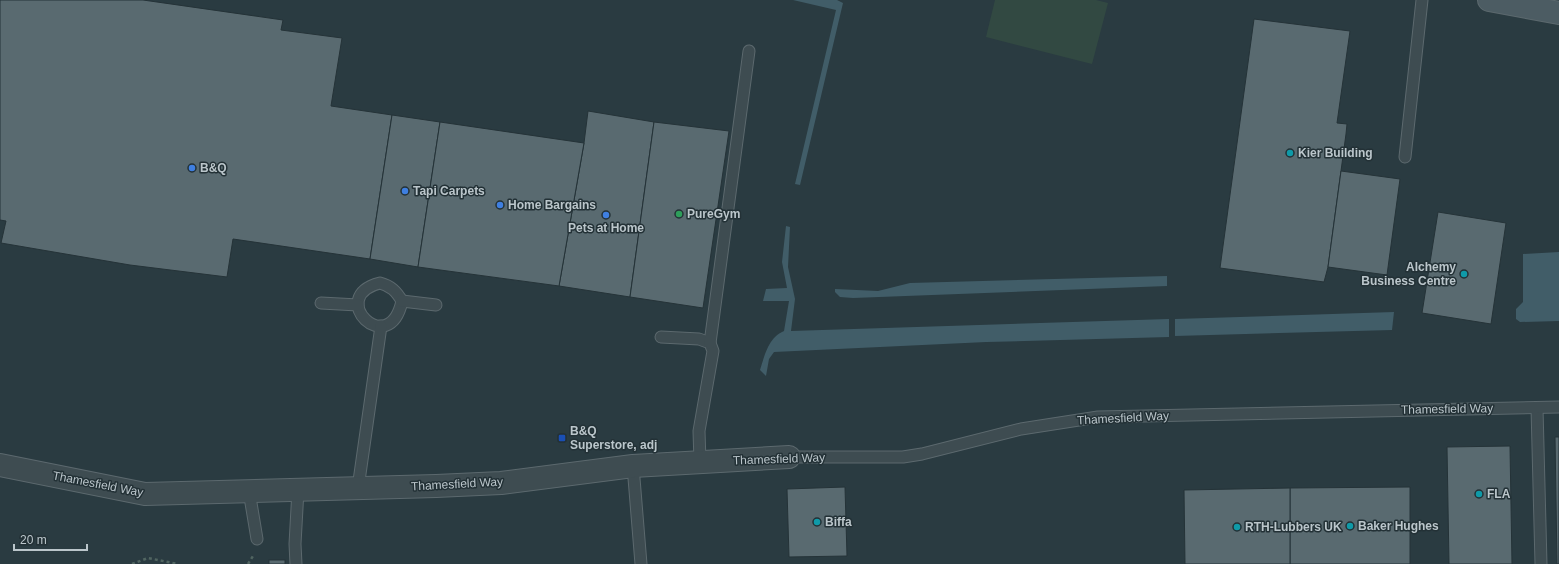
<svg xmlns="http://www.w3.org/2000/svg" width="1559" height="564" viewBox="0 0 1559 564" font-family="Helvetica,sans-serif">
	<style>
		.green { fill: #324942 }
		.water { fill: #415d68 }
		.building { fill: #596a70; stroke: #253338 }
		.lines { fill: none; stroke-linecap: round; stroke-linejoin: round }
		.lane-casing { stroke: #5c696e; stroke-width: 13 }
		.street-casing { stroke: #5c696e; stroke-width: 24 }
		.secondary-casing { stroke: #5c696e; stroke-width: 24 }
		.path { stroke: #516561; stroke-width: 2.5; stroke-dasharray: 3 3; stroke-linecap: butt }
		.lane { stroke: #3e4c51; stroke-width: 11 }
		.street { stroke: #3e4c51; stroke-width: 22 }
		.secondary { stroke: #4c5c63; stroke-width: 22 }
		.culture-dot { fill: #0f9aa8; stroke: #233136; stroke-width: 1.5 }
		.shop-dot { fill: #3f7fe0; stroke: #233136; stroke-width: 1.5 }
		.leisure-dot { fill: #2e9e5b; stroke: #233136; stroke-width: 1.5 }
		.transit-dot { fill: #1a4fb4; stroke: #233136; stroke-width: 1.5 }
		.labels { text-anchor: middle; stroke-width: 3; stroke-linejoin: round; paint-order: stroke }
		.poi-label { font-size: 12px; font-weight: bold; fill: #bbc6cb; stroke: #233136; text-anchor: start }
		.street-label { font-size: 12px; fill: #bbc6cb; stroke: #233136 }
	</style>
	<rect width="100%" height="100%" fill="#2a3b41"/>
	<polygon class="green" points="995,0 1096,0 1108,3 1092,64 986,37"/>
	<g class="water">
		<polygon points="793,0 837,0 843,3 800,185 795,184 836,10"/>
		<path d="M786,226L790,227L788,267L795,299L791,331L1169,319V337L986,342L774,352L769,359L766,376L760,370C765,355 768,338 784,331L789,301H763L766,289L787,288L782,262Z"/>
		<polygon points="1559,252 1559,321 1520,322 1516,319 1516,309 1523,302 1523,254"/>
		<polygon points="1167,276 1167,286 853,298 840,297 835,292 835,289 878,291 910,283"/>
		<polygon points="1394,312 1392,330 1175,336 1175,319"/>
	</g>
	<g class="building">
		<polygon points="0,0 143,0 283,20 281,30 342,38 331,106 392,115 370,259 233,239 227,277 130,265 1,243 6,221 0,220"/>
		<polygon points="1254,19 1350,31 1337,123 1347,124 1346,134 1328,267 1324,282 1220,268"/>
		<polygon points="588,111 654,122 630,297 559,286 584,143"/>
		<polygon points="392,115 440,122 418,267 370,259"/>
		<polygon points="440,122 584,143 559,286 418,267"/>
		<polygon points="654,122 729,131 703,308 630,297"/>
		<polygon points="1341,171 1400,179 1387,275 1328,267"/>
		<polygon points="1438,212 1506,223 1491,324 1422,313"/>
		<polygon points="1555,437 1559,437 1559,564 1557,564"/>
		<polygon points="1510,446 1512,564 1449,564 1447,447"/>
		<polygon points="845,487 847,556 789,557 787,489"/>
		<polygon points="1410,487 1410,564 1290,564 1290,488"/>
		<polygon points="1290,488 1290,564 1185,564 1184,490"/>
		<rect x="269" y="560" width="16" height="4"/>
	</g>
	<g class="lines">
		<g class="lane-casing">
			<g id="lane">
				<polyline points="1405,157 1422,0"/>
				<path d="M380,283C391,286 396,291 402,301C389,361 325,297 380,283Z"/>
				<polyline points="402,301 436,305"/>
				<polyline points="321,303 358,305"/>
				<polyline points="661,337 699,339 710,343 713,351 699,431 700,462"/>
				<polyline points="710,343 749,51"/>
				<polyline points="1537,408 1541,564"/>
				<polyline points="789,457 903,457 922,454 1021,429 1098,417 1559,407"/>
				<polyline points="633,466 641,564"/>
				<polyline points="358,488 381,326"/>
				<polyline points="249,491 257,539"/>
				<polyline points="296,564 295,544 298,490"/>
			</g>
		</g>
		<g class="street-casing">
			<polyline id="street" points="0,465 145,494 436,486 501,483 633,466 789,457"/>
		</g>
		<g class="secondary-casing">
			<polyline id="secondary" points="1489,0 1559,13"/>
		</g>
		<g class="path">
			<polyline points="132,564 148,558 178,564"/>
			<polyline points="248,564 253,556"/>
		</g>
		<use href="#lane" class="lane"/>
		<use href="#street" class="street"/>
		<use href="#secondary" class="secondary"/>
	</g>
	<g class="culture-dot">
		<circle cx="1290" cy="153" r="4"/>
		<circle cx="1464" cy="274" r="4"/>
		<circle cx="1479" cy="494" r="4"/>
		<circle cx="817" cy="522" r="4"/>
		<circle cx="1350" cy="526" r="4"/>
		<circle cx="1237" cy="527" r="4"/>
	</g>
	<g class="shop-dot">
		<circle cx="192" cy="168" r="4"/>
		<circle cx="405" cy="191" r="4"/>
		<circle cx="500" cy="205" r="4"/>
		<circle cx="606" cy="215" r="4"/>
	</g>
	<circle class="leisure-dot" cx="679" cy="214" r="4"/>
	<rect class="transit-dot" x="558" y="434" width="8" height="8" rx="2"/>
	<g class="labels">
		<g class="poi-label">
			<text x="1298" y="157">Kier Building</text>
			<text x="200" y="172">B&amp;Q</text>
			<text x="413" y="195">Tapi Carpets</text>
			<text x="508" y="209">Home Bargains</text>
			<text x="687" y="218">PureGym</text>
			<text x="606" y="232" text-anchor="middle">Pets at Home</text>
			<text x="1456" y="271" text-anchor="end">Alchemy<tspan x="1456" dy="14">Business Centre</tspan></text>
			<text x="570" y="435">B&amp;Q<tspan x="570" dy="14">Superstore, adj</tspan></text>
			<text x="1487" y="498">FLA</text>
			<text x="825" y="526">Biffa</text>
			<text x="1358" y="530">Baker Hughes</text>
			<text x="1245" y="531">RTH-Lubbers UK</text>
		</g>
		<g class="street-label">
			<text transform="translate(1447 409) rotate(-1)" y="4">Thamesfield Way</text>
			<text transform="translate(1123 418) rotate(-3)" y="4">Thamesfield Way</text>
			<text transform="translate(779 459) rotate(-2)" y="4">Thamesfield Way</text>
			<text transform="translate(98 484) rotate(11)" y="4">Thamesfield Way</text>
			<text transform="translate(457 484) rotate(-3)" y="4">Thamesfield Way</text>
		</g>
	</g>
	<path d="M14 544v6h73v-6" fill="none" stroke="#bbc6cb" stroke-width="2"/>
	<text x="20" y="544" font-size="12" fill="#bbc6cb" stroke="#233136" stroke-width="3" paint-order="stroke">20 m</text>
</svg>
